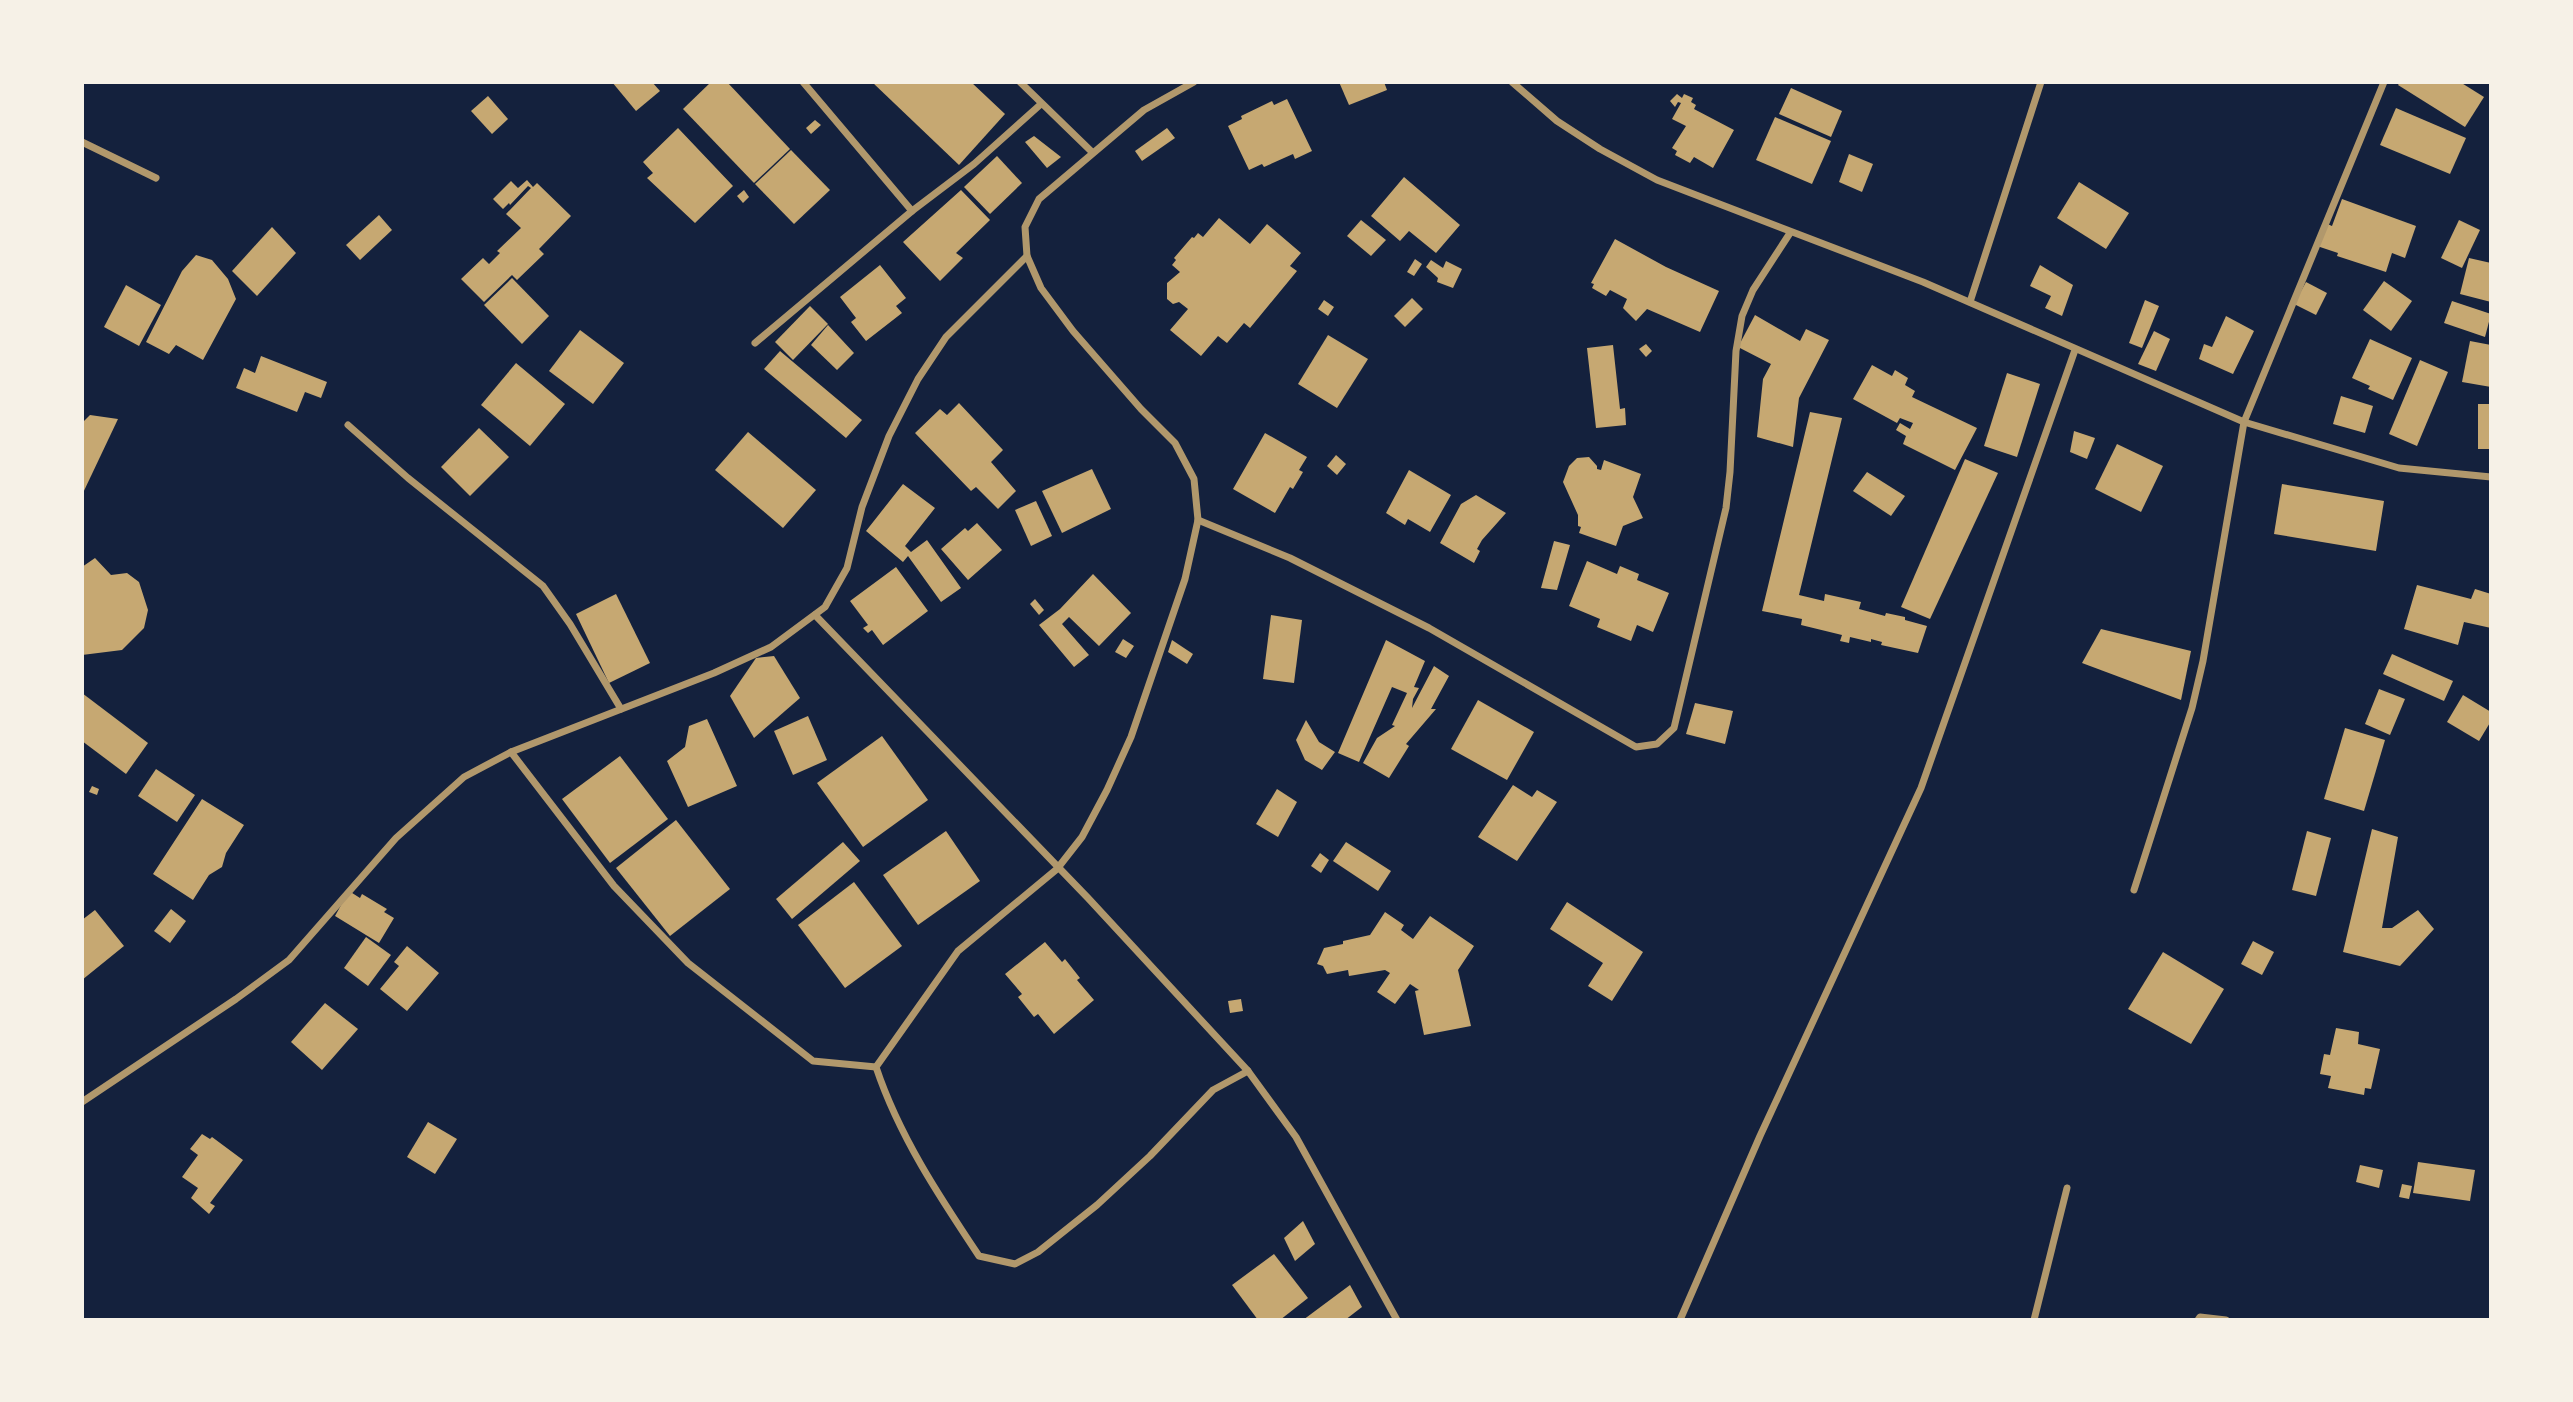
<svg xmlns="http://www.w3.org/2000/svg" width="2573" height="1402" viewBox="0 0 2573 1402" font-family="Quicksand,sans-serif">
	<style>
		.building { fill: #c6a872 }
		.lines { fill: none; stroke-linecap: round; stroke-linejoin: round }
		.minor { stroke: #b1986c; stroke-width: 7 }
	</style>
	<rect width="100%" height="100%" fill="#14213d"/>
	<g class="building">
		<polygon points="612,82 652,82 660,91 636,111"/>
		<polygon points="711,82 727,82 790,149 754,183 683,109"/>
		<polygon points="872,82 971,82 1005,114 959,165"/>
		<polygon points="1339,82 1384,82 1387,90 1349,105"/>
		<polygon points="2400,82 2460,82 2484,97 2465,127 2398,85"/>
		<polygon points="1791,88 1842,111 1831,137 1779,114"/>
		<polygon points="1677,94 1682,98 1684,94 1693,98 1691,102 1696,105 1694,109 1734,130 1713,168 1694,157 1690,163 1675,155 1677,151 1672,148 1686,126 1672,119 1681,103 1678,102 1675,107 1670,101"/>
		<polygon points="488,96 508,119 492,134 471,111"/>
		<polygon points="1287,99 1312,151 1295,159 1293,154 1264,167 1262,164 1249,170 1228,126 1242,119 1241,116 1272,101 1274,105"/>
		<polygon points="2396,108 2466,138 2450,174 2380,145"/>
		<polygon points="1775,117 1831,141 1812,184 1756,160"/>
		<polygon points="815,120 821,125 811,134 806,128"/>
		<polygon points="678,128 733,186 695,223 647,178 653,173 643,162"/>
		<polygon points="1167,128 1175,138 1142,161 1135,151"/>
		<polygon points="1034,136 1061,157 1047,168 1025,142"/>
		<polygon points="791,150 830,190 794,224 755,184"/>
		<polygon points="1849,154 1873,164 1862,192 1839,182"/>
		<polygon points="997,156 1022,183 990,214 964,187"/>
		<polygon points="1404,177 1460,225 1436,253 1409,231 1400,241 1371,216"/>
		<polygon points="527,180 533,187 537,183 571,216 539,249 544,254 517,280 512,275 484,302 461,279 483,258 489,264 500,253 497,251 521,228 506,214 531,188 528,186 510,205 509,203 503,209 493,199 511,181 518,188"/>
		<polygon points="2079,182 2129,213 2106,249 2057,218"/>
		<polygon points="744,190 749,197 743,203 737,196"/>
		<polygon points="961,190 990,220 956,253 963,258 940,281 903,242"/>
		<polygon points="2342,199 2416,226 2405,258 2392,253 2386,272 2337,256 2338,253 2317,246 2325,223 2332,226"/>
		<polygon points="379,215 392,230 360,260 346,245"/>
		<polygon points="1219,218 1250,244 1267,224 1301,253 1290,266 1297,271 1250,328 1244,323 1227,343 1218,336 1201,356 1170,330 1188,309 1179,302 1173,304 1167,299 1167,283 1180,272 1172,265 1176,260 1174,258 1192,237 1194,238 1198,233 1203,237"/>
		<polygon points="1361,220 1386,240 1371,256 1347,236"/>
		<polygon points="2459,220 2480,230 2462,268 2441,258"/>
		<polygon points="272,227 296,253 257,296 232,271"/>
		<polygon points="1615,239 1666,267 1719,291 1700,332 1647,309 1636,321 1623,308 1627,299 1610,290 1606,296 1592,288 1594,284 1591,283"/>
		<polygon points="196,255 212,260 228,279 236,299 203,360 176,345 169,354 146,342 182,271"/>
		<polygon points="2469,258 2491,263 2491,302 2460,294"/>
		<polygon points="1415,259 1422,264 1414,276 1407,272"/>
		<polygon points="1431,260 1443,268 1446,261 1462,269 1453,288 1437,282 1438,278 1426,267"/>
		<polygon points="880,265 906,298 896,306 902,313 866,341 851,322 856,318 840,297"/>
		<polygon points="2040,265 2073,285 2062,316 2045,308 2051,296 2030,286"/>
		<polygon points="512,278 549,316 522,344 484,305"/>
		<polygon points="2384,281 2412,301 2391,331 2363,310"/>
		<polygon points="2306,282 2327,293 2316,315 2294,304"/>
		<polygon points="126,285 161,305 139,346 104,327"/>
		<polygon points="1412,298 1423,309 1405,327 1394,316"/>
		<polygon points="1324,300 1334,307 1328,316 1318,309"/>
		<polygon points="2145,300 2159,306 2142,348 2129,343"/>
		<polygon points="2452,301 2491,314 2485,337 2444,323"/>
		<polygon points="810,306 828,324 793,360 775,342"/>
		<polygon points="1755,315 1800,341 1806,329 1829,340 1799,398 1793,447 1757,437 1763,379 1771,364 1738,347"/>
		<polygon points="2226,316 2254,331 2233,374 2199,359 2204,344 2212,347"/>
		<polygon points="828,325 854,353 837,370 811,345"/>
		<polygon points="580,330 624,363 593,404 549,371"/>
		<polygon points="2154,331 2170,339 2156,371 2138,364"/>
		<polygon points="1328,335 1368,359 1337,408 1298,384"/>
		<polygon points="2370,339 2412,358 2393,400 2368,389 2370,386 2352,378"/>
		<polygon points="2470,341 2491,345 2491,387 2462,382"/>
		<polygon points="1646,344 1652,351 1646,357 1639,349"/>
		<polygon points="1613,345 1620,409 1625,408 1626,425 1596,428 1587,348"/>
		<polygon points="780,351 862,420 846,438 764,369"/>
		<polygon points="261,356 327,382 321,398 305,392 297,412 236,388 244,368 255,373"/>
		<polygon points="2420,360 2448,372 2417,446 2389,434"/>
		<polygon points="516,363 565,404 530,446 481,405"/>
		<polygon points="1872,365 1892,376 1895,370 1908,378 1905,385 1915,391 1912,397 1977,428 1955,470 1903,444 1906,436 1896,430 1900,423 1910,429 1913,423 1900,418 1897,423 1853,399"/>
		<polygon points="2007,373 2040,384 2017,457 1984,446"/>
		<polygon points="2341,396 2373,406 2365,433 2333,424"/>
		<polygon points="959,403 1003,450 991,462 1016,491 998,509 976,487 971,491 915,433 940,409 947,415"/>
		<rect x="2478" y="404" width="13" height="45"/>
		<polygon points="1810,412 1842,418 1799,595 1824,601 1825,594 1861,602 1859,609 1885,616 1886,613 1905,617 1905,620 1927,626 1918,653 1881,645 1882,642 1871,639 1871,642 1850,637 1849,643 1840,641 1842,635 1801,625 1802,619 1762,611"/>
		<polygon points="90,415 118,419 82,495 82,423"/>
		<polygon points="479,428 509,457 470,496 441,467"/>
		<polygon points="2074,431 2095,438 2087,459 2070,452"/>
		<polygon points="748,432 816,490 783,528 715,470"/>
		<polygon points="1265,433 1307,457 1299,470 1303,472 1293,489 1290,487 1275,513 1233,489"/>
		<polygon points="2117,444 2163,466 2141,512 2095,489"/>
		<polygon points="1336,455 1346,464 1337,475 1327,466"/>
		<polygon points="1589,457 1597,466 1597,469 1601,470 1604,460 1641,474 1633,497 1643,518 1623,526 1616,546 1579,533 1581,527 1578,526 1578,515 1563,482 1569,466 1577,458"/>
		<polygon points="1965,459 1998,473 1930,619 1901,607"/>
		<polygon points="1092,469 1111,509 1062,533 1042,491"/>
		<polygon points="1409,470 1451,495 1430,532 1408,519 1405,525 1386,513"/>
		<polygon points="1867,472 1905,496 1891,516 1853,491"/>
		<polygon points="903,484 935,508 905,546 911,552 927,540 961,588 941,602 908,556 903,562 866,531"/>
		<polygon points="2282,484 2384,501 2376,551 2274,534"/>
		<polygon points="1476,495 1506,513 1482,540 1477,549 1480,551 1474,563 1440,543 1461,504"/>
		<polygon points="1036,501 1052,536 1031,546 1015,510"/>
		<polygon points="977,523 1002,550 968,580 941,549 965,528 968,531"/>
		<polygon points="1554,541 1570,545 1557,590 1541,588"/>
		<polygon points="95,558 111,575 127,573 139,582 148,610 144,628 122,650 82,655 82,567"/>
		<polygon points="1587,561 1617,574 1620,566 1639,574 1637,580 1669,593 1653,632 1637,625 1631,641 1597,627 1600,619 1569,606"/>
		<polygon points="896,567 928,611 883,645 872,630 868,633 863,628 868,625 850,601"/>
		<polygon points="1093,574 1131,613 1099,646 1069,617 1062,624 1089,655 1074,667 1039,625 1060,609"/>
		<polygon points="2417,585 2471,599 2475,589 2491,594 2491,628 2464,622 2458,645 2404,629"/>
		<polygon points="616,594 650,663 609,683 576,614"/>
		<polygon points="1035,599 1044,610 1039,615 1030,604"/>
		<polygon points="1271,615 1302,620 1294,683 1263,679"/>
		<polygon points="2101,629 2191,651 2181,700 2082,663"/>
		<polygon points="1123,639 1134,646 1126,658 1115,652"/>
		<polygon points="1172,640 1193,654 1187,664 1168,652"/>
		<polygon points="1386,640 1425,661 1414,687 1419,688 1413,699 1412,708 1434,666 1449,676 1431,709 1436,709 1406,744 1409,746 1389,778 1363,763 1377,738 1395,726 1392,725 1407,693 1392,687 1359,762 1338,753"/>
		<polygon points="2392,654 2453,681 2444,701 2383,674"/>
		<polygon points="774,656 800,698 754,738 730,696 756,658"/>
		<polygon points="2379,689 2405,699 2390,735 2365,724"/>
		<polygon points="82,693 148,743 126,774 82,741"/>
		<polygon points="2463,695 2491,712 2491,721 2479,741 2447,722"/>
		<polygon points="1478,700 1534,732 1507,780 1451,749"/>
		<polygon points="1695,703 1733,711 1725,744 1686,734"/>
		<polygon points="808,716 827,760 793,775 774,731"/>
		<polygon points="707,719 737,786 688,807 667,761 685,747 689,726"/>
		<polygon points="1306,720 1319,742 1335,752 1322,770 1305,760 1296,740"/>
		<polygon points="2345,728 2385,740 2364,811 2324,799"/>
		<polygon points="882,736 928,800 863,847 817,783"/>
		<polygon points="620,756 668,819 610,863 562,799"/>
		<polygon points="156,769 195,795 177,822 138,796"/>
		<polygon points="1513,785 1532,797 1537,790 1557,802 1517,861 1478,837"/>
		<polygon points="92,786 99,789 97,795 89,792"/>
		<polygon points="1277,789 1297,802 1278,837 1256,824"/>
		<polygon points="202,799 244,825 226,853 222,867 209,875 193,900 153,874"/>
		<polygon points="676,820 730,889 670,936 616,868"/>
		<polygon points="2372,829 2398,837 2382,928 2392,928 2418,910 2434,929 2400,966 2343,952"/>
		<polygon points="946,831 980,881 918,925 883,875"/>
		<polygon points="2307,831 2331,838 2316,896 2292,890"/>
		<polygon points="843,842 860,861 792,919 776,899"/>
		<polygon points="1346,842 1391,871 1378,891 1333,861"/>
		<polygon points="1320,853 1329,860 1321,873 1311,866"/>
		<polygon points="854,882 902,946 845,988 798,925"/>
		<polygon points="349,891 360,898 362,894 387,909 384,912 394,918 379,943 335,916"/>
		<polygon points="1567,902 1643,952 1612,1001 1588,986 1603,963 1550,929"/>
		<polygon points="171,909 186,921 170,943 154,931"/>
		<polygon points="95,910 124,946 82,980 82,920"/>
		<polygon points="1385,912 1404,925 1401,930 1413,939 1430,916 1474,946 1458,970 1471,1026 1424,1035 1415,991 1419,990 1410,984 1395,1004 1377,992 1390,973 1385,970 1349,976 1348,970 1327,974 1323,966 1317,964 1324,948 1343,944 1343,941 1370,935"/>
		<polygon points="366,937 391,955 368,986 344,968"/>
		<polygon points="2253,941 2274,952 2262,975 2241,964"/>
		<polygon points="1045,942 1062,962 1065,959 1080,978 1077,980 1094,1000 1054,1034 1038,1014 1034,1017 1018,997 1022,994 1005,974"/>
		<polygon points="407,946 439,973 407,1011 380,989 399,966 394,962"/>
		<polygon points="2163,952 2224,989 2191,1044 2128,1009"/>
		<polygon points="1241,999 1243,1011 1230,1013 1228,1001"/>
		<polygon points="325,1003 358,1029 322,1070 291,1042"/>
		<polygon points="2336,1028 2359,1032 2358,1044 2380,1049 2371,1089 2365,1088 2364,1095 2328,1088 2331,1076 2320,1074 2324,1054 2330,1055"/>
		<polygon points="428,1122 457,1139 435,1174 407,1157"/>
		<polygon points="202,1134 210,1139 212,1137 243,1160 210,1203 215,1206 209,1214 191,1198 198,1188 182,1177 198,1155 190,1149"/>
		<polygon points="2418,1162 2475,1170 2470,1201 2413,1193"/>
		<polygon points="2360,1165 2383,1170 2379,1188 2356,1182"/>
		<polygon points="2402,1184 2412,1186 2409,1199 2399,1197"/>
		<polygon points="1303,1221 1315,1244 1295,1261 1284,1238"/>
		<polygon points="1274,1254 1308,1298 1280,1320 1258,1320 1232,1285"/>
		<polygon points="1350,1285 1362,1307 1345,1320 1303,1320"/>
	</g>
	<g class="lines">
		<g class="minor">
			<polyline points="803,82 912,211"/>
			<polyline points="1020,82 1092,152"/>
			<polyline points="1512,82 1557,121 1600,149 1657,180 1923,282 2244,422 2399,468 2491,477"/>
			<polyline points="82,142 156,178"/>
			<path d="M1027,256L1041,288L1073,331L1141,409L1175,443L1194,479L1198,520L1185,579L1131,737L1107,790L1082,837L1057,869L958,951L876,1067C899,1136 939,1196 979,1256L1015,1264L1038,1252L1097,1205L1150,1156L1213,1090L1248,1071"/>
			<polyline points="1970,302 2041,82"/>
			<polyline points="755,343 912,211 974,164 1041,104"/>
			<polyline points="348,425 408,478 543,586 570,624 621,709"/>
			<polyline points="1198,520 1290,558 1429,628 1636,747 1657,744 1674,728 1726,508 1730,472 1736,351 1742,316 1753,290 1790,233"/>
			<polyline points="815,615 1088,898 1248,1071 1296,1137 1397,1320"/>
			<polyline points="511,752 614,886 688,963 813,1061 876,1067"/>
			<polyline points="2134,890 2192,708 2203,661 2244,422 2384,82"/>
			<polyline points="82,1102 236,999 289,960 396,838 464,777 511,752 714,673 771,647 825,607 847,568 862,507 889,436 918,379 946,337 1027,256 1025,227 1039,199 1144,110 1194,82"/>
			<polyline points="1680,1320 1760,1136 1921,788 2075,350"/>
			<polyline points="2034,1320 2067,1188"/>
			<polyline points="2198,1320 2200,1317 2226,1320"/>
		</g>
	</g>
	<rect width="2573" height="1402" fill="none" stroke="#f6f1e7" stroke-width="168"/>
</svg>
